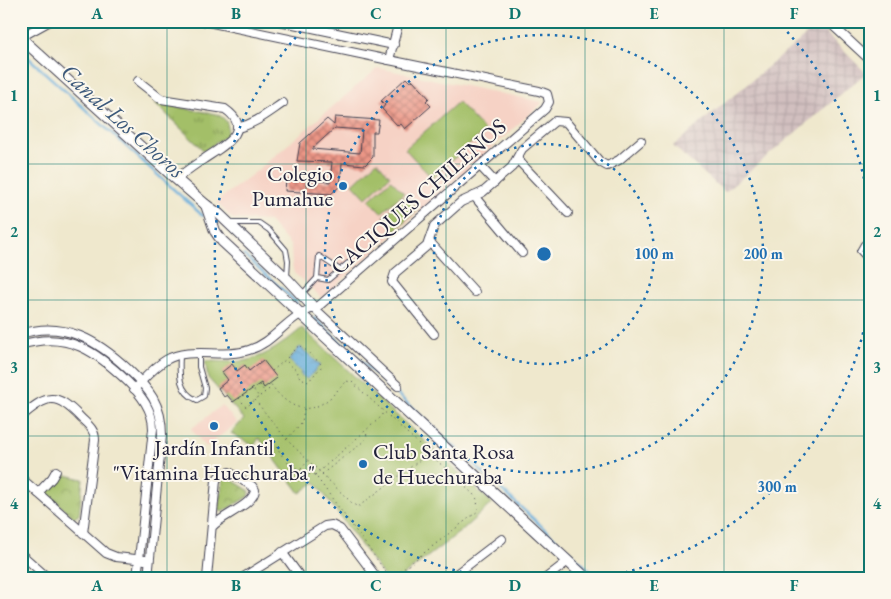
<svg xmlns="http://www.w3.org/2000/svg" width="891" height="599" viewBox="0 0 891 599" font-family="'EB Garamond',serif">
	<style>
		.built { fill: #f6d2c5 }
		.industrial { fill: url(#industrial-grid) }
		.grass { fill: url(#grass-tufts); stroke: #627051 }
		.park { fill: url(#park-crowns); stroke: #627051 }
		.pitch { fill: #a3bf67; stroke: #627051 }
		.water { fill: url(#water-ripples); stroke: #42668a }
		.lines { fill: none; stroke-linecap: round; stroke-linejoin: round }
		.stream { stroke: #63abda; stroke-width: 2.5 }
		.building { fill: url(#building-cross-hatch); fill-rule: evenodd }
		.service-casing { stroke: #414051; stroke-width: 6 }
		.minor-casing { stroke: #414051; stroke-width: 10 }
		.tertiary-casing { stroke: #414051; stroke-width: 12 }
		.path { stroke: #414051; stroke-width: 1; stroke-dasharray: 1 4; stroke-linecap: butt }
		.service { stroke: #fff; stroke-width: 4 }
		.minor { stroke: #fff; stroke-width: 8 }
		.tertiary { stroke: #fff; stroke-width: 10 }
		.grid { fill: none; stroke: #0f766e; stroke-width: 1; stroke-opacity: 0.55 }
		.ring { fill: none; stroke: #1f6fb2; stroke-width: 2.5; stroke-dasharray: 2.5 5 }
		.poi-dot { fill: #1f6fb2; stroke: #fbf7ec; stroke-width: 2 }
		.labels { text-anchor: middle; stroke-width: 4; stroke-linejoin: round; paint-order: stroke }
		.poi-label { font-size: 22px; fill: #22223b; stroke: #fbf7ec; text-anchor: end }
		.street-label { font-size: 22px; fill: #22223b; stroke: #fbf7ec }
		.water-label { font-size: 24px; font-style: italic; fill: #3c597b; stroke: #fbf7ec }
		.centre { fill: #1f6fb2; stroke: #fbf7ec; stroke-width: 2.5 }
		.ring-label { font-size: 15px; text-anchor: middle; font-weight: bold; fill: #1f6fb2; stroke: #fbf7ec; stroke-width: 4; stroke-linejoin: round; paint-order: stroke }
		.neatline { fill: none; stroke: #0f766e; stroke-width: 2 }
		.grid-label { font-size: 16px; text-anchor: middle; font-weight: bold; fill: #0f766e }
	</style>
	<defs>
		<pattern id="industrial-grid" width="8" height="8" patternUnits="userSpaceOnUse" patternTransform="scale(1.25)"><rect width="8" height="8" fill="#d1bfbf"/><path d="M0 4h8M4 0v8" fill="none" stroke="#b3a4a5"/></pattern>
		<pattern id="grass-tufts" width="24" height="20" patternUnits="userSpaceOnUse" patternTransform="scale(1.25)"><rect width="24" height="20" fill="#a3bf67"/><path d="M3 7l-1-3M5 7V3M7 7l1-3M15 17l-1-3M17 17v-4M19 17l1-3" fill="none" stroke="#849b56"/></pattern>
		<pattern id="park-crowns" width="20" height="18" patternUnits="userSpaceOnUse" patternTransform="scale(1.25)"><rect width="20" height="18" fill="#a3bf67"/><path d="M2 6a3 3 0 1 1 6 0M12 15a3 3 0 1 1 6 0" fill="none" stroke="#849b56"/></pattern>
		<pattern id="water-ripples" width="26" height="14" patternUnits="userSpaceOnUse" patternTransform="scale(1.25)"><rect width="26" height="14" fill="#63abda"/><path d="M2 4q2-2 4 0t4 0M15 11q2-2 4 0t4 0" fill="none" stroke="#518bb2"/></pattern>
		<pattern id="building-cross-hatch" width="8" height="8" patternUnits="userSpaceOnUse" patternTransform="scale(1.25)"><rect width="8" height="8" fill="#ec9686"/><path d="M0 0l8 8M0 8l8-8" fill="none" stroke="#bf7a6f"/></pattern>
	</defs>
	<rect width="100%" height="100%" fill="#fbf7ec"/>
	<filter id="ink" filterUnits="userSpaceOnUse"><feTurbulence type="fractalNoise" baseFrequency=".02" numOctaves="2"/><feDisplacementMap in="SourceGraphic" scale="10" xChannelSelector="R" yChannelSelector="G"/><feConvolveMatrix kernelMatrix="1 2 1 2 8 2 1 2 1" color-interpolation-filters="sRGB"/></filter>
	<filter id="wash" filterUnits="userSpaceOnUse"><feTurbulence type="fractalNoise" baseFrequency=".0096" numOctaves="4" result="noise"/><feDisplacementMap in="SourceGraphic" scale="20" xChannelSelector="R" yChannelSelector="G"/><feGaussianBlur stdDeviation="1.12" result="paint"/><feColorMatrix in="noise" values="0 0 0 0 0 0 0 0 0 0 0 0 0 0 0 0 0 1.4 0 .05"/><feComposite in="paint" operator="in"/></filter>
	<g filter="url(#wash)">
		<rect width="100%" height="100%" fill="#efe8cd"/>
		<g class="built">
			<polygon points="378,68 542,102 541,104 322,298 294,273 292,265 291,246 269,221 233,219 216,202 258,170"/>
			<polygon points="222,405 237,423 206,447 191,429"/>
		</g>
		<polygon class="industrial" points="818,25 866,73 725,192 673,146"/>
		<path class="grass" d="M155,103L216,114C227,119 229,123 227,135L204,151Z"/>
		<g class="park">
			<polygon points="61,474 83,479 79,515 74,518 45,492"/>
			<polygon points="227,477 250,491 249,496 222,512 219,510 223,479"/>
		</g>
		<g class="pitch">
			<polygon points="458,102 485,131 432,178 405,149"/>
			<polygon points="377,161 390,176 366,198 353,184"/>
			<polygon points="391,180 404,193 381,213 369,200"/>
			<polygon points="405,196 418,209 395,230 384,216"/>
			<path d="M302,328L492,503L461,531L400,578H385L315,482L300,493L259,438L254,446L231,433L244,419L208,378L205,361C219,361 235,363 248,360C269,355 285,342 302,328Z"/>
		</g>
		<polygon class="water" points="300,347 320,365 307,379 300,374 301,372 289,360"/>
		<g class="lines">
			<g class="stream">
				<polyline points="21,51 203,216"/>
				<polyline points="244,255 297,303"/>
				<polyline points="314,318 598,578"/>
			</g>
		</g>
		<g id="blocks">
			<g class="building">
				<polygon points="406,78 410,82 413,80 429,98 426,101 431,106 405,129 401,124 398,126 382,109 385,105 381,101"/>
				<path d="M335,117L379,120L377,132H373V157L365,165L342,163L340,186L331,194L285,191L286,179L330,182L332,162L297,161L300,143L327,119L334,125ZM335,128L362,130L360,153L312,149Z"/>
				<polygon points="263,360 277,378 264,388 261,383 233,402 227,395 224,397 218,388 228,380 222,372 232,364 237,371 245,365 249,371"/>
			</g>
		</g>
	</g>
	<g filter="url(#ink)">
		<use href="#blocks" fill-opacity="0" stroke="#414051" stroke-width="1"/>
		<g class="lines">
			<g class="service-casing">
				<g id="service">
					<polyline points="231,223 259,223 269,230 286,250 288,261 287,277"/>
					<polyline points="870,238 863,244 859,251 870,263"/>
					<polyline points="317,278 319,256 340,270"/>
					<polyline points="303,293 317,278 328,280 348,263"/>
					<path d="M180,355C179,374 178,392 197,400L204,396L205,388L199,367V353"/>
				</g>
			</g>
			<g class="minor-casing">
				<g id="minor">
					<polyline points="203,21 389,60 399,21"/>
					<polyline points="279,21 394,45"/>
					<polyline points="828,21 870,60"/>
					<polyline points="21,37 50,21"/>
					<path d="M138,81L161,99L225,109C255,130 223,146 204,159C194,165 185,172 176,179"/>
					<path d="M237,128C255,124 268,113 283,103"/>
					<polyline points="517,159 568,213"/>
					<polyline points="480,166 495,182"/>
					<polyline points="474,196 522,253"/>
					<polyline points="429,241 475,292"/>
					<polyline points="314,308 398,386"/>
					<path d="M21,334C64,320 98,341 128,369C149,389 162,404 162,435L148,578"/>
					<polyline points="434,334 392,282 395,273 427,246 434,226 461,202 483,192 512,167 522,149 555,121 566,122 600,162 607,166 619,160 641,141"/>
					<path d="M21,345C67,330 97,352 128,382C141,395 153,410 153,429L137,578"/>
					<path d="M134,389C144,379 154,367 166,360C190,346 223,359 249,350C269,344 280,328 296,317C303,311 312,309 320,305L545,109L549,102L547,94L539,91L389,60"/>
					<path d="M21,417C47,394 56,392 80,417C87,424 95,429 95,440L83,533"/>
					<polyline points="21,478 106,553 116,557 145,560"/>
					<polyline points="38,493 52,478 56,471"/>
					<polyline points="282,552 301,578"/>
					<polyline points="21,554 48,578"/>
					<path d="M207,578L216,480L221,474L229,472L252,486L255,490C254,505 222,515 212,527"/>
					<polyline points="242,578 325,526 332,525 340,529 377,578"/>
					<polyline points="451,578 502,539"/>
					<polyline points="546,578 568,561"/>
				</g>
			</g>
			<g class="tertiary-casing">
				<g id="tertiary">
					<polyline points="21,38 176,179 206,205 219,214 287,279 314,308"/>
					<polyline points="206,205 215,231 222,241 586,578"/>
				</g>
			</g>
			<g class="path">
				<polyline points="259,21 272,24"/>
				<polyline points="272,371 285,360 300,345 321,364 322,366 308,382 297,375 298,372 285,360"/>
				<polyline points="259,385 265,392"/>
				<polyline points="260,396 272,387"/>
				<polyline points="239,398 246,407 259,397 253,389"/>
				<polyline points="255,400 287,440 353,504 358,507 429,453"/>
				<path d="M266,429L284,459L291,466L299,469L306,474L315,475L389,576L393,577L478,511L477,499L473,494L352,382L346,381C339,388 332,398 323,403C301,417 282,401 270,383"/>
				<polyline points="287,439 302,422 304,409"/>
				<polyline points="301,469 308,461"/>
				<polyline points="322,474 364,441 367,436 366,432"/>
				<polyline points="315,475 381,417 383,412"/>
			</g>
			<use href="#service" class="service"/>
			<use href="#minor" class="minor"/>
			<use href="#tertiary" class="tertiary"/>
		</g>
	</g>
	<path class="grid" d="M167,21V578M306,21V578M446,21V578M585,21V578M724,21V578M21,164H870M21,300H870M21,436H870"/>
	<g class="ring">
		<circle cx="544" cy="254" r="110"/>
		<circle cx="544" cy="254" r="219"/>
		<path d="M869 303A329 329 0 0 1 604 577M484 577A329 329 0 0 1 311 21M777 21A329 329 0 0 1 869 205"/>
	</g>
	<g class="poi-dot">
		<circle cx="343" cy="186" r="5"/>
		<circle cx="214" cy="426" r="5"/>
		<circle cx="363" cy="464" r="5"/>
	</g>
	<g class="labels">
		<g class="poi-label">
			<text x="333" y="181">Colegio<tspan x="333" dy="25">Pumahue</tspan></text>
			<text x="214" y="455" text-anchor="middle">Jardín Infantil<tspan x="214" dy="25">"Vitamina Huechuraba"</tspan></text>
			<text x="373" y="459" text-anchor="start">Club Santa Rosa<tspan x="373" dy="25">de Huechuraba</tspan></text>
		</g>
		<g class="street-label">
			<text transform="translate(418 196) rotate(-41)" y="8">CACIQUES CHILENOS</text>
		</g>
		<g class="water-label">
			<text transform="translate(123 121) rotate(42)" y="8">Canal Los Choros</text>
		</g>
	</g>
	<circle cx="544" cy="254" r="8" class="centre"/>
	<g class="ring-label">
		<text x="654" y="259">100 m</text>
		<text x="763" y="259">200 m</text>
		<text x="777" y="492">300 m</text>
	</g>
	<rect width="891" height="599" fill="none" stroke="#fbf7ec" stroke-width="55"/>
	<rect x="28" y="28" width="836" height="544" class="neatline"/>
	<g class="grid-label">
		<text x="97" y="19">A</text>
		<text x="236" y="19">B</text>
		<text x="376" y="19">C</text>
		<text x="515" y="19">D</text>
		<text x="654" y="19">E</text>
		<text x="794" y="19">F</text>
		<text x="14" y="101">1</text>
		<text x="877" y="101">1</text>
		<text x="14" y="237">2</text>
		<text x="877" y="237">2</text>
		<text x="14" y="373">3</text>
		<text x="877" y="373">3</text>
		<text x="14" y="509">4</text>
		<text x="877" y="509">4</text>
		<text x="97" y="591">A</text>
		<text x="236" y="591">B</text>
		<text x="376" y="591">C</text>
		<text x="515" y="591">D</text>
		<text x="654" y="591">E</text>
		<text x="794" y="591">F</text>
	</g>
</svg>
